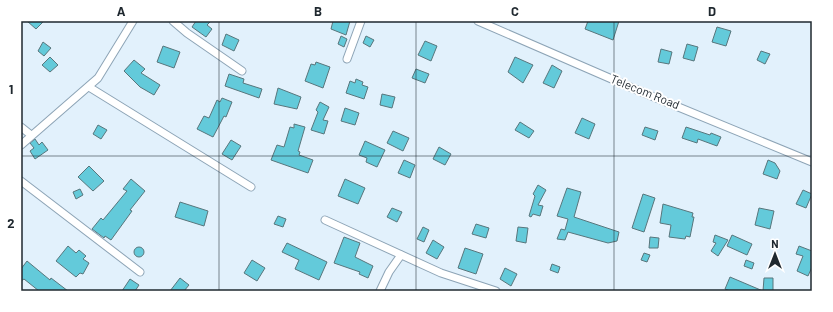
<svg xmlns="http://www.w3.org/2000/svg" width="833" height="312" viewBox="0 0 833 312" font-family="Barlow,sans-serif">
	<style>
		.building { fill: #63cada; stroke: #58767c }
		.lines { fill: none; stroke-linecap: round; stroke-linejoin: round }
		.minor-casing { stroke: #8da4b6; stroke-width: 9 }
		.minor { stroke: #fff; stroke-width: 7 }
		.grid { fill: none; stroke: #1f282f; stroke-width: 1; stroke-opacity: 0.55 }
		.labels { text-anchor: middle; stroke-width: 4; stroke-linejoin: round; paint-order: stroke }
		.street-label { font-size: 12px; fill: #1f282f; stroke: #fff }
		.neatline { fill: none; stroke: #1f282f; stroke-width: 1.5 }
		.grid-label { font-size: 13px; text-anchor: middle; font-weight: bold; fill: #1f282f }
	</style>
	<rect width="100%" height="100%" fill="#e2f1fc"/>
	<g class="building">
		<polygon points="27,21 44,21 36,29"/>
		<polygon points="196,21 211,21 207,25 212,29 206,37 192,27"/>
		<polygon points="333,21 350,21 346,35 331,29"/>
		<polygon points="588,21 619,21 613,40 585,29"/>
		<polygon points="717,27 731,31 726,46 712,42"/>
		<polygon points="226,34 239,40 234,51 222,45"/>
		<polygon points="341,36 347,39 344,47 338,44"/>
		<polygon points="366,36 374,40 370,47 363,43"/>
		<polygon points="425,41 437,46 431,61 418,55"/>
		<polygon points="43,42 51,48 44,56 38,51"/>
		<polygon points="687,44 698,47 694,61 683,58"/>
		<polygon points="163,46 180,52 174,68 157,62"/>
		<polygon points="661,49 672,52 669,64 658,62"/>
		<polygon points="761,51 770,54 765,64 757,60"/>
		<polygon points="50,57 58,65 50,72 42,65"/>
		<polygon points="515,57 533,65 523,83 508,72"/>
		<polygon points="134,60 145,69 141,73 160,85 154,95 140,87 124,71"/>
		<polygon points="316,62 330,67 323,88 305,81 311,64 315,65"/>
		<polygon points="552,65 562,71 554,88 543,83"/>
		<polygon points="416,69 429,74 425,83 412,78"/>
		<polygon points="229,74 244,79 243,83 262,89 259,98 225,86"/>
		<polygon points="356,79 363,82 362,85 368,87 364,99 346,93 350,81 355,83"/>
		<polygon points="278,88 301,97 297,109 274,104"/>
		<polygon points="382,94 395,97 392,108 380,105"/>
		<polygon points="222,98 232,102 226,117 224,116 213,137 197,129 204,116 209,118 217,100 220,102"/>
		<polygon points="320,102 329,107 323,120 328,121 324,134 311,130 318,112 316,110"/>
		<polygon points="345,108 359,113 355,125 341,121"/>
		<polygon points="582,118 595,124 589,139 575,133"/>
		<polygon points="520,122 534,131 529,138 515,130"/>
		<polygon points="294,124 305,127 298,151 300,152 299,155 313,160 308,173 271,160 277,145 284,147 290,127 294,128"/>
		<polygon points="98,125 107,130 101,139 93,134"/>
		<polygon points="645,127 658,131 655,140 642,135"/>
		<polygon points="686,127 710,135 711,133 721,137 717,146 698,139 697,143 682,138"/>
		<polygon points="393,131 409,138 403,151 387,143"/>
		<polygon points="35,139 39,145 42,142 48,150 35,159 30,151 34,148 30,143"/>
		<polygon points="231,140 241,146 232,160 222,154"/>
		<polygon points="365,141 385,150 377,167 366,162 367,158 359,155"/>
		<polygon points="439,147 451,154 445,165 433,159"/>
		<polygon points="404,160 415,165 410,178 398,173"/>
		<polygon points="768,160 775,163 780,171 777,179 763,174"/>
		<polygon points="89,166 104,181 93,191 78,177"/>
		<polygon points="131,179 145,191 130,210 132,211 111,240 105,236 104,238 92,229 101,218 103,220 127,191 123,189"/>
		<polygon points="345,179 365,188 358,204 338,196"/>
		<polygon points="538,185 546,190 538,205 543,206 540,216 533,214 531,217 529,216 535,196 533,194"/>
		<polygon points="567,188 581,192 574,217 619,232 617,241 608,243 568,232 565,240 557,239 561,229 565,230 568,219 557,216"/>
		<polygon points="80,189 83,195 76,199 73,192"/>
		<polygon points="803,190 812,194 806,208 796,204"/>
		<polygon points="643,194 655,198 644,232 632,228"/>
		<polygon points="180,202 208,211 204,226 175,217"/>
		<polygon points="663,204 693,213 692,217 694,217 690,237 686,236 685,239 669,237 671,225 660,223"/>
		<polygon points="392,208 402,212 397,222 387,217"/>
		<polygon points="759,208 774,211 770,229 755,225"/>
		<polygon points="278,216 286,219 283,227 274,224"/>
		<polygon points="476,224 489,228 486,238 472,234"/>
		<polygon points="423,227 429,230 424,242 417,239"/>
		<polygon points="518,227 528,228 526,243 516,241"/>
		<polygon points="715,235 728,240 718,256 711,251 716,243 713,242"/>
		<polygon points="732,235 752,244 747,255 727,246"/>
		<polygon points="344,237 360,243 355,257 373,266 368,278 359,274 360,272 334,263"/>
		<polygon points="650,237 659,238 658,248 649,248"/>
		<polygon points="433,240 444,247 437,259 426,253"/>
		<polygon points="287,243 327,262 319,280 295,269 299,260 282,252"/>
		<polygon points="68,246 76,253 79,250 86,256 83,259 89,263 83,274 80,273 76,277 56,261"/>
		<polygon points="799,246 812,251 812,267 808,276 797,271 803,256 796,254"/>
		<circle cx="139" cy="252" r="5"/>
		<polygon points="465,248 483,254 476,274 458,268"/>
		<polygon points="644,253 650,255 647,262 641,260"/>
		<polygon points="252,260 265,268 257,281 244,273"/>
		<polygon points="746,260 754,263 752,269 744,266"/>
		<polygon points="27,261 50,280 51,278 68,291 39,291 24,279 21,281 21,269"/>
		<polygon points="552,264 560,267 558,273 550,270"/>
		<polygon points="505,268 517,274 511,286 500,279"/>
		<polygon points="730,277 763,291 730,291 725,289"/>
		<polygon points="180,278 189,285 184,291 170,291"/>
		<polygon points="764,278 773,278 773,291 763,291"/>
		<polygon points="130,279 139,285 135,291 122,291"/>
	</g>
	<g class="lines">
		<g class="minor-casing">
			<g id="minor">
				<polyline points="173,21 187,33 242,71"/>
				<polyline points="478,21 637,90 812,162"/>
				<polyline points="347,59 361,21"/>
				<polyline points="89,87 251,187"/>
				<polyline points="21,127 31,135"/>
				<polyline points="21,145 98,78 133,21"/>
				<polyline points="21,181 140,272"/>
				<polyline points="325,220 441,273 496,291"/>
				<polyline points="380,291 389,272 401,255"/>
			</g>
		</g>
		<use href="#minor" class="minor"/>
	</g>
	<path class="grid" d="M219,21V291M416,21V291M614,21V291M21,156H812"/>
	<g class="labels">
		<g class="street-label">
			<text transform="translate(645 92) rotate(22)" y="4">Telecom Road</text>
		</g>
	</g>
	<rect width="833" height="312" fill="none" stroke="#ffffff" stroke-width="44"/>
	<g transform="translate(775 254)" stroke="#ffffff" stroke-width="3" paint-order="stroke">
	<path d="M0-3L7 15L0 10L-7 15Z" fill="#1f282f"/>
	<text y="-6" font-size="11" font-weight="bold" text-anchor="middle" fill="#1f282f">N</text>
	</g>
	<rect x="22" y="22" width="789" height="268" class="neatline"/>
	<g class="grid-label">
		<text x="121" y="16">A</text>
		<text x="318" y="16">B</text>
		<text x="515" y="16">C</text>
		<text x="712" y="16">D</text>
		<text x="11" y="94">1</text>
		<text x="11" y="228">2</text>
	</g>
</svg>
